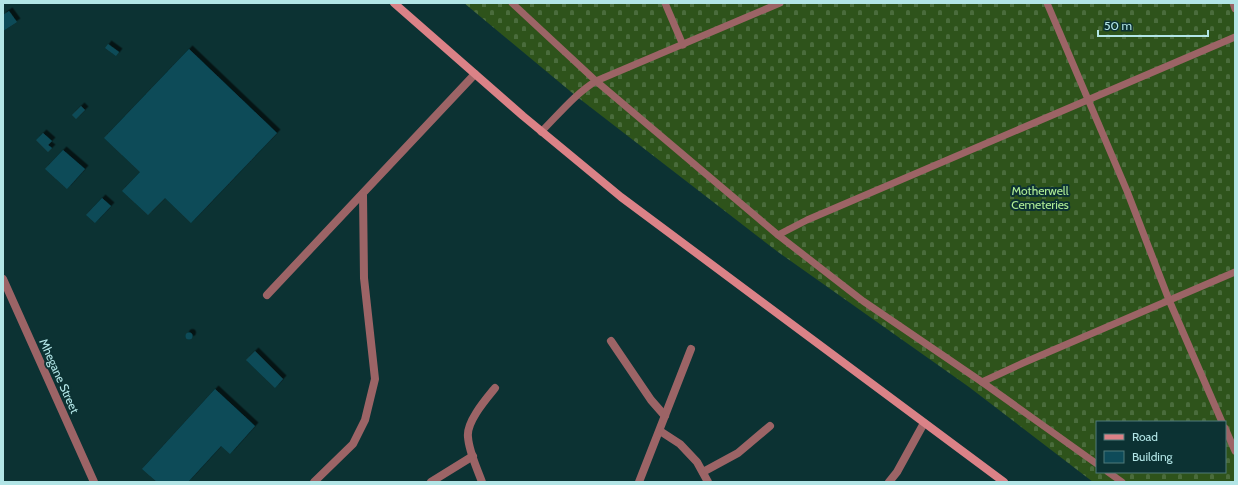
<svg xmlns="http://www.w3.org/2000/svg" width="1238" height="485" viewBox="0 0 1238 485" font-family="Cabin,sans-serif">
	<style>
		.cemetery { fill: url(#cemetery-stones); fill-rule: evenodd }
		.building { fill: #0e4b59; filter: url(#shadow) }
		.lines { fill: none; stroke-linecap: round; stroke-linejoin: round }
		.lane { stroke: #9c6466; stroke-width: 7 }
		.street { stroke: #9c6466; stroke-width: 8 }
		.secondary { stroke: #db8287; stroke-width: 8 }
		.labels { text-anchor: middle; stroke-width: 4; stroke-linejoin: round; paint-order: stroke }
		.park-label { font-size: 12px; fill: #b0ed96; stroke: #0c3233 }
		.street-label { font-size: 12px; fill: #b2e5e6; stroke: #0c3233 }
	</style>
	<defs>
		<pattern id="cemetery-stones" width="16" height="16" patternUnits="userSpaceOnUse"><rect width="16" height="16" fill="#2e531b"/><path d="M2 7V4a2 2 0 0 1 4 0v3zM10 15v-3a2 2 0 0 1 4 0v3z" fill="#4a6c3c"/></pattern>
		<filter id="shadow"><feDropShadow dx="3.5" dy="-3.5" stdDeviation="0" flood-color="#0009"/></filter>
	</defs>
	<rect width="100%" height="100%" fill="#0c3233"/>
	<path class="cemetery" d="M464,3H1235V482H1093L969,387L778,252L576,96ZM1097,422H1225V472H1097Z"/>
	<g class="building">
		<polygon points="9,11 17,22 3,31 3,15"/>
		<polygon points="108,44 119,52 116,56 105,48"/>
		<polygon points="189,49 277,133 191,223 165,198 148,215 122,191 140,172 104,138"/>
		<polygon points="81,106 85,110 76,119 72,115"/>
		<polygon points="43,133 52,141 48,145 52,148 48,152 36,140"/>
		<polygon points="63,150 85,169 67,189 45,169"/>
		<polygon points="102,198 111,206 95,223 86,215"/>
		<circle cx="189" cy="336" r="3.5"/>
		<polygon points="255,351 283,379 275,388 246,360"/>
		<polygon points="215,389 255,426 230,454 221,446 188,482 157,482 142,469"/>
	</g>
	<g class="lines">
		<g class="lane">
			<polyline points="512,3 596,81 778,235 863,301 982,382 1097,464"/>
			<polyline points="665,3 683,45"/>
			<polyline points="1047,3 1127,191 1169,300 1222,422"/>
			<polyline points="1233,3 1235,9"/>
			<path d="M541,132C559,114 575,94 596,81L780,3"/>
			<polyline points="778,235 807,220 1235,37"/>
			<polyline points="982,382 1023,363 1235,272"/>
			<polyline points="1225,428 1235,451"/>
			<polyline points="1108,472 1122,482"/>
		</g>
		<g class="street">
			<polyline points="3,279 94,482"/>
			<polyline points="267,295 475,74"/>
			<polyline points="611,341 651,400 665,416"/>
			<polyline points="660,431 680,444 697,462 708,482"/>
			<polyline points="703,472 738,453 770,426"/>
			<polyline points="314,482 353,444 365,420 375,379 364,278 363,195"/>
			<polyline points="431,482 473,456"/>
			<path d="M482,482C477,468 469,452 468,437C466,422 486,399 495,388"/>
			<polyline points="639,482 691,349"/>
			<polyline points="889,482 897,472 924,423"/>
		</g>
		<polyline class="secondary" points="394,3 523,116 621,197 1004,482"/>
	</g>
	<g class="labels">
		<g class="park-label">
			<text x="1040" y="195">Motherwell<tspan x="1040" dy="14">Cemeteries</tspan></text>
		</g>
		<g class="street-label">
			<text transform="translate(59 376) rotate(66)" y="4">Mhegane Street</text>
		</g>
	</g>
	<rect width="1238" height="485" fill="none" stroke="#b2e5e6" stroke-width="8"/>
	<rect x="1096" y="421" width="130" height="52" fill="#0c3233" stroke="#4e7a7b"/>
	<rect x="1104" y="434" width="20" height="6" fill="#db8287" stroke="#4e7a7b"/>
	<text x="1132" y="441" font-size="12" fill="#b2e5e6">Road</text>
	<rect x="1104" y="451" width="20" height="12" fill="#0e4b59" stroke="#4e7a7b"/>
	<text x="1132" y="461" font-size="12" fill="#b2e5e6">Building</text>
	<path d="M1098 30v6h110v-6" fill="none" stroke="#b2e5e6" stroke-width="2"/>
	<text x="1104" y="30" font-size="12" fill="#b2e5e6" stroke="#0c3233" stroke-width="3" paint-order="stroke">50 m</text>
</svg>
